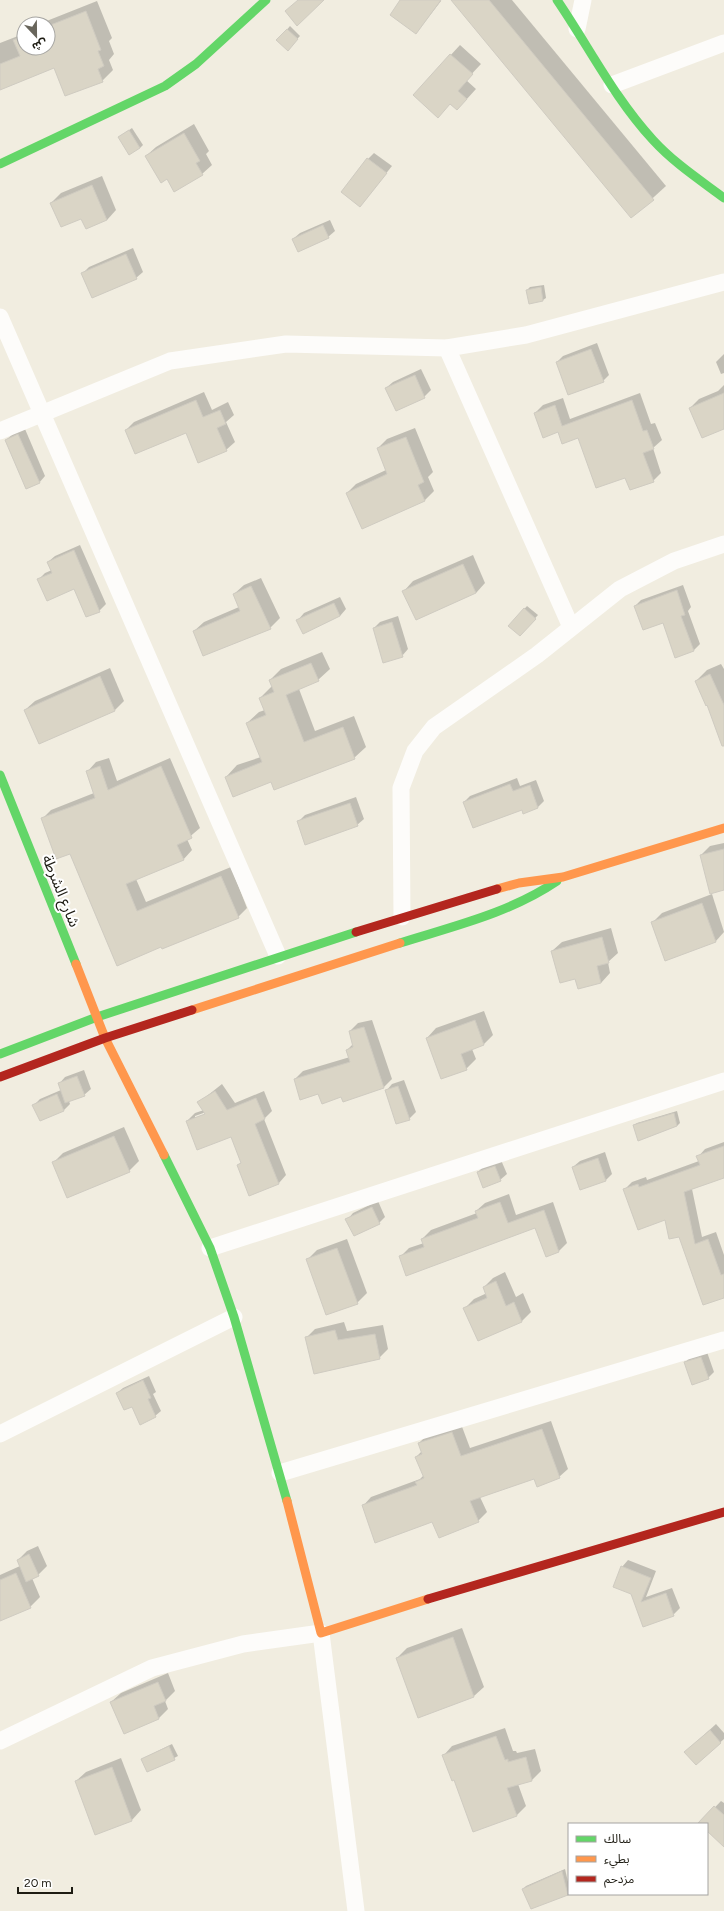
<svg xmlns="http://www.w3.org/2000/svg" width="724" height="1911" viewBox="0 0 724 1911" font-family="Figtree,'Noto Sans Arabic',sans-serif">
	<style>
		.shadow { fill: #0003; fill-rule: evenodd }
		.building { fill: #dad5c6; stroke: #cfcbc1 }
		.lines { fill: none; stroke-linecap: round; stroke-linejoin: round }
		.street { stroke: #fdfcfa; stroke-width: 17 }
		.fast { stroke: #63d668; stroke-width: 9 }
		.slow { stroke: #ff974d; stroke-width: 9 }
		.jam { stroke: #b3261e; stroke-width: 9 }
		.labels { text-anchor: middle; stroke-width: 4; stroke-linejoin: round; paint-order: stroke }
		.street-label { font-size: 15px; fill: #1e1c13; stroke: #fff }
	</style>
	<rect width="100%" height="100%" fill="#f1ede0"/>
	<g class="shadow">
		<polygon points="402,0 439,0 441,1 416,33"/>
		<polygon points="452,0 512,0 666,186 632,217"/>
		<polygon points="97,1 112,38 109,41 114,54 109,60 113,70 102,81 55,67 0,89 0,43 18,36 24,30 24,48 48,48 48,24 39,24"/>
		<polygon points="290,26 300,36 288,49 278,40"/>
		<polygon points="460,45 481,64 466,80 476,89 466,100 450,104 414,95"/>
		<polygon points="194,124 209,151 206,154 212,165 202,174 167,178 146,156 156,147"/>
		<polygon points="132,128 143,145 140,148 119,137"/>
		<polygon points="374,153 392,166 360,206 368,159"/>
		<polygon points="102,176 116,210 107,220 81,217 51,203 61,193"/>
		<polygon points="330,220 335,231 328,237 293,239 300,233"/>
		<polygon points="133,248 143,272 136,278 83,273 89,267"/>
		<polygon points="544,285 546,298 543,300 527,290 530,287"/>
		<polygon points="597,343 609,375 603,381 557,362 563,356"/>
		<polygon points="724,354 724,373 721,374 716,362"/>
		<polygon points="421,369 431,390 424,397 386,388 393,382"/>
		<polygon points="724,385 724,428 690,408 699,399 718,391"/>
		<polygon points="204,392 212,410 228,402 234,415 226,422 235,442 226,450 186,432 126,430 134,422"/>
		<polygon points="640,393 651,424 655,423 662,440 653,448 661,473 653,481 626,477 579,437 558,431 535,413 543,405 563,398 570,419"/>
		<polygon points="415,428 433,472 428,477 434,491 425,500 362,528 347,493 356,484 386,470 378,448 387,439"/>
		<polygon points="25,429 45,476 39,483 6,440 13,434"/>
		<polygon points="80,545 106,604 99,611 74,587 39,579 45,573 52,570 48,562 55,556"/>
		<polygon points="473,555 485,583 476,593 404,591 413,581"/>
		<polygon points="261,578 280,618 270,628 194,631 204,622 239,607 234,594 244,585"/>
		<polygon points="683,585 691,607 688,611 700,644 694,650 676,656 663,622 635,606 641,600"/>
		<polygon points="340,597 346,609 340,616 298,620 304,613"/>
		<polygon points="527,606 538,615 520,635 509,626"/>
		<polygon points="398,616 408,649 402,656 374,628 380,622"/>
		<polygon points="322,652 330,669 318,680 299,689 315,731 354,716 366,747 354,758 271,781 226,777 237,765 261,757 247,723 259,712 265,710 260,698 272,686 270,680 281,669"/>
		<polygon points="721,664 724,669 724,742 708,704 696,681 707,670"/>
		<polygon points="110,668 124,701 115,710 39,743 25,710 35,701"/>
		<polygon points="109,758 117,781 170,758 200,828 187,839 192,850 183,860 136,879 146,902 231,867 247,908 238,917 163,948 70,852 42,819 51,810 94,793 87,772 96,762"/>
		<polygon points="517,778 520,786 536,780 544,801 538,807 524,812 523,808 464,802 470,796"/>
		<polygon points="356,797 364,819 357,825 298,822 305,815"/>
		<polygon points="724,843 724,889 701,855 710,846"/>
		<polygon points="712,894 724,932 716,941 666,959 652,923 662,913"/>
		<polygon points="611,928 618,953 608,962 610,973 601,983 576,977 552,951 562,942"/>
		<polygon points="484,1011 493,1035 483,1045 472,1049 476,1059 466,1069 427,1038 436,1028"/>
		<polygon points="372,1020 392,1079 384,1087 344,1101 342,1096 295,1079 303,1071 350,1057 347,1050 353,1044 350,1031 358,1023"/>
		<polygon points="84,1070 91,1089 84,1095 69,1101 70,1104 64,1110 40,1120 34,1105 40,1099 61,1090 59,1084 65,1077"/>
		<polygon points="404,1080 416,1112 409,1119 386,1091 392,1084"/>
		<path d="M222,1084L235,1103L264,1091L272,1111L264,1119L286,1175L279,1183L238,1165L242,1162L231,1136L187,1121L195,1113L204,1110L198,1103ZM209,1111L210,1113L195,1118V1116Z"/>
		<polygon points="677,1111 680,1123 677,1126 639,1139 634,1125 637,1123"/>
		<polygon points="124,1127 139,1161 129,1171 53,1163 63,1153"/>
		<polygon points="724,1142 724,1177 692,1189 702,1237 716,1232 724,1255 724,1296 666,1219 624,1190 632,1182 646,1177 647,1180 699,1161 698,1157 705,1149"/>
		<polygon points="605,1152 612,1174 606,1180 581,1188 573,1167 580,1161"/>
		<polygon points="501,1160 507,1174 500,1180 478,1172 484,1166"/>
		<polygon points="509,1194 516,1215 553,1202 567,1243 559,1251 546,1256 536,1227 400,1257 409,1248 424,1243 422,1239 431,1230 477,1213 476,1211 485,1203"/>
		<polygon points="378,1201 385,1217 379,1223 347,1220 353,1213"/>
		<polygon points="347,1239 367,1293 357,1303 307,1260 317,1250"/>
		<polygon points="505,1272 516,1297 523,1293 531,1312 522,1321 465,1308 474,1299 487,1293 484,1287 493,1278"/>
		<polygon points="344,1322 347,1331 383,1325 388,1349 379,1358 306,1338 315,1329"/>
		<polygon points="707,1352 714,1372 708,1378 685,1363 691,1356"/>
		<polygon points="149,1376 156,1392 153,1394 161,1411 155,1416 132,1405 117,1393 123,1388"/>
		<polygon points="551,1421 568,1469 559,1477 535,1477 480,1497 487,1512 478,1521 433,1520 363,1506 371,1497 420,1479 424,1475 416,1457 422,1451 419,1443 428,1434 461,1424 470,1448"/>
		<polygon points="38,1546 47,1566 38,1575 32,1578 40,1597 30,1607 0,1620 0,1575 20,1566 18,1560 27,1551"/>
		<polygon points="628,1560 656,1571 646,1597 672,1588 680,1608 673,1615 644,1626 622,1567"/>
		<polygon points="462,1628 484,1687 474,1696 418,1717 397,1658 407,1648"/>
		<polygon points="168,1673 175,1691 165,1701 168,1709 159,1718 111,1702 121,1693"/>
		<polygon points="716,1724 724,1733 724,1739 696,1764 692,1746"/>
		<polygon points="505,1728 513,1751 516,1751 517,1753 535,1749 541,1771 532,1780 518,1784 526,1806 517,1815 473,1831 455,1779 444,1755 452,1746"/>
		<polygon points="172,1744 178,1756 148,1771 142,1759"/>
		<polygon points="121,1758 141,1810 132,1820 76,1781 86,1772"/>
		<polygon points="721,1801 724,1803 724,1845 707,1830 707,1824 700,1823"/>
		<polygon points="565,1869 569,1886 569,1893 567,1894 523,1889 526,1886"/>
	</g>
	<g class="building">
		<polygon points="298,0 324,0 297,26 285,11"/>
		<polygon points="400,0 441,0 416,34 390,15"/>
		<polygon points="451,0 489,0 654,200 631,218"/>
		<polygon points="86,11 101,50 98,51 104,66 98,69 103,82 65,96 54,68 0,90 0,64 20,56 13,40 24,36 24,48 48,48 48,26"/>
		<polygon points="287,29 298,39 288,51 276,40"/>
		<polygon points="450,54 473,74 458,91 467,99 457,110 450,104 438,118 413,95"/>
		<polygon points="129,130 140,148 129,155 118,137"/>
		<polygon points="184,133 200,161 196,163 203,175 174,192 167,179 161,183 145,156"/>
		<polygon points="367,158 387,173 360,207 341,192"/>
		<polygon points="92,185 107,220 86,229 81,219 61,227 50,203"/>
		<polygon points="323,225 329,238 298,252 292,239"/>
		<polygon points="126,254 137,279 92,298 81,273"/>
		<polygon points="541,287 543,301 529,304 526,290"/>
		<polygon points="591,349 604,382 568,395 556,362"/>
		<polygon points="415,375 425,398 396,411 385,388"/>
		<polygon points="724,393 724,429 702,438 689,408"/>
		<polygon points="196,400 203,417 220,410 226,424 217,428 227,451 198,463 186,433 135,454 125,430"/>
		<polygon points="632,400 643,431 647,430 654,449 643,453 654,482 630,490 625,478 596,488 578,438 562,444 558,432 543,438 534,413 555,405 562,426"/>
		<polygon points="18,434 40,483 26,489 5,440"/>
		<polygon points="406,437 424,482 418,485 425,501 362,529 346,493 387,474 377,448"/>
		<polygon points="74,550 100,612 86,617 74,589 47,601 37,579 52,573 47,562"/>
		<polygon points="463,564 476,593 416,620 402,591"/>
		<polygon points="251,586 271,629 203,656 193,631 240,611 233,594"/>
		<polygon points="677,590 685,615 681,616 694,651 675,658 663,623 643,630 634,606"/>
		<polygon points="334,603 340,616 303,634 296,620"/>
		<polygon points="524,608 536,619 520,636 508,626"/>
		<polygon points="392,622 403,657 383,663 373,628"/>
		<polygon points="311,663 319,681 286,695 304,742 343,727 355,759 274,790 271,782 233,797 225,777 262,762 246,723 266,715 259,698 274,692 269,680"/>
		<polygon points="710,674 724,705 724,746 722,746 707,705 706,706 695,681"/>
		<polygon points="100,676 115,711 39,744 24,710"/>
		<polygon points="100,766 108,790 161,766 192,838 177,845 184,860 126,884 137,911 221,876 239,918 162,949 161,947 117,966 70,854 56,859 41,818 95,798 86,771"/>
		<polygon points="510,784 513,791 530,785 538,808 523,814 522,810 473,828 463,802"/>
		<polygon points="350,803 358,826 305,845 297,821"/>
		<polygon points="724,849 724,890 710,894 700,855"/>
		<polygon points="702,903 716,942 665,961 651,922"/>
		<polygon points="602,937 609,963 597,966 601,983 578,989 575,979 560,983 551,951"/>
		<polygon points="475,1020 484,1045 461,1054 467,1070 441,1079 426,1038"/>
		<polygon points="364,1027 384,1088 343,1102 341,1097 322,1104 318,1094 300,1100 294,1079 350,1062 346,1050 353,1047 349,1031"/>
		<polygon points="77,1076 85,1096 65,1103 58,1083"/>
		<polygon points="398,1086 410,1120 396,1124 385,1090"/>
		<polygon points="215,1091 227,1110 256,1098 265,1119 255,1124 279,1184 249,1196 237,1165 241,1163 231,1137 197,1150 186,1121 205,1114 197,1102"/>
		<polygon points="57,1094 64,1111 40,1121 32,1105"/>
		<polygon points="674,1113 677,1126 638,1141 633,1125"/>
		<polygon points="114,1136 130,1172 67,1198 52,1162"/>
		<polygon points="724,1146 724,1178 684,1192 695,1244 708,1239 721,1275 724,1274 724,1298 703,1305 679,1237 669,1239 665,1220 638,1230 623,1189 638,1184 639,1187 700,1165 696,1156"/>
		<polygon points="598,1158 606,1181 580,1190 572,1167"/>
		<polygon points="495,1166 501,1181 483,1188 477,1172"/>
		<polygon points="500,1202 508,1223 544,1210 559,1252 546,1257 535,1228 406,1276 399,1256 424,1247 421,1239 478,1218 475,1211"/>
		<polygon points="372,1207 380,1224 354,1236 345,1219"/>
		<polygon points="337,1248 358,1304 326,1315 306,1259"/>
		<polygon points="496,1281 506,1306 514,1302 522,1322 478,1341 463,1308 487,1298 483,1287"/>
		<polygon points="335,1330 338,1340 375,1334 380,1359 314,1374 305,1337"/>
		<polygon points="701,1357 709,1379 692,1385 684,1362"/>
		<polygon points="143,1380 151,1398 148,1399 156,1417 140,1425 132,1407 124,1410 116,1393"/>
		<polygon points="542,1429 560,1478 537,1487 534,1479 470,1501 479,1522 439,1538 432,1522 375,1543 362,1505 417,1485 415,1482 424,1478 415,1457 422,1454 418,1443 452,1432 461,1456"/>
		<polygon points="29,1554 39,1576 26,1582 17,1560"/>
		<polygon points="621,1566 651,1578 641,1602 666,1593 674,1616 643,1627 631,1594 613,1587"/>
		<polygon points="16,1573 31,1608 0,1621 0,1580"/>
		<polygon points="453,1637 474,1697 418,1718 396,1658"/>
		<polygon points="158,1682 166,1701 154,1706 159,1719 124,1734 110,1702"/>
		<polygon points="710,1730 721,1743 696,1765 684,1752"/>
		<polygon points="496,1736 505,1760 508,1759 508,1762 526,1757 532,1781 507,1788 517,1816 473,1832 454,1780 452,1781 442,1755"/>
		<polygon points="169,1746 175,1760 147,1772 141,1759"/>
		<polygon points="112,1767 132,1821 95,1835 75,1781"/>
		<polygon points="714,1806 724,1815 724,1847 707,1831 707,1824 698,1823"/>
		<polygon points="562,1871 568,1895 531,1909 522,1889"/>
	</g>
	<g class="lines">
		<g class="street">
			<polyline points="577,29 583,0"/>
			<polyline points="612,85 724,43"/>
			<polyline points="0,317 278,956"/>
			<polyline points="447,348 571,627"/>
			<polyline points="0,431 170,361 286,344 447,348 526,335 724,282"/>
			<polyline points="402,917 401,788 415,751 434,727 537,655 620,589 674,561 724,544"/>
			<polyline points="210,1248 724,1081"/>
			<polyline points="0,1434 234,1317"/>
			<polyline points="280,1473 724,1340"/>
			<polyline points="0,1741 152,1668 243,1644 321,1633 356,1911"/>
		</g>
		<g class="fast">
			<path d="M557,0C589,47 615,99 653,140C674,163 700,180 724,198"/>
			<polyline points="0,164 165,86 196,64 266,0"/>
			<polyline points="0,775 76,964"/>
			<path d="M400,943C454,926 510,913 557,881"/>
			<polyline points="0,1054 97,1017 356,932"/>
			<polyline points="164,1155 210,1248 234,1317 287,1501"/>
		</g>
		<g class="slow">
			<polyline points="497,889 519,883 563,877 724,828"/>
			<polyline points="76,964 105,1038 164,1155"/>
			<polyline points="192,1010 400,943"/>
			<polyline points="287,1501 321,1633 428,1599"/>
		</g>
		<g class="jam">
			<polyline points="356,932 497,889"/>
			<polyline points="0,1077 105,1038 192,1010"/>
			<polyline points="428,1599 724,1512"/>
		</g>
	</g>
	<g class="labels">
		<g class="street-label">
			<text transform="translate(61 891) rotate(68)" y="5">شارع الشرطة</text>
		</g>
	</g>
	<rect x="568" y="1823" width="140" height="72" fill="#ffffff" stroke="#a5a4a1"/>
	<rect x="576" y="1836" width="20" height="6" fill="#63d668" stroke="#a5a4a1"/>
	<text x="604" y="1843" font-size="12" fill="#1e1c13">سالك</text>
	<rect x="576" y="1856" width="20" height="6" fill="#ff974d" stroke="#a5a4a1"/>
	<text x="604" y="1863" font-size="12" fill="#1e1c13">بطيء</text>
	<rect x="576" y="1876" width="20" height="6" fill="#b3261e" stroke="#a5a4a1"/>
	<text x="604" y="1883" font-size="12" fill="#1e1c13">مزدحم</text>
	<g transform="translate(36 36) rotate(158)"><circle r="19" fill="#ffffff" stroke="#a5a4a1"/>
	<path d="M0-3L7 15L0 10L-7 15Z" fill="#68655b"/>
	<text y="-6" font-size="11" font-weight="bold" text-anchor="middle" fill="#1e1c13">ش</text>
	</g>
	<path d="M18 1887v6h54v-6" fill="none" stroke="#1e1c13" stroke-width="2"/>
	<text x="24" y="1887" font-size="12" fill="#1e1c13" stroke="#ffffff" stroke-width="3" paint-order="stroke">20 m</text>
</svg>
